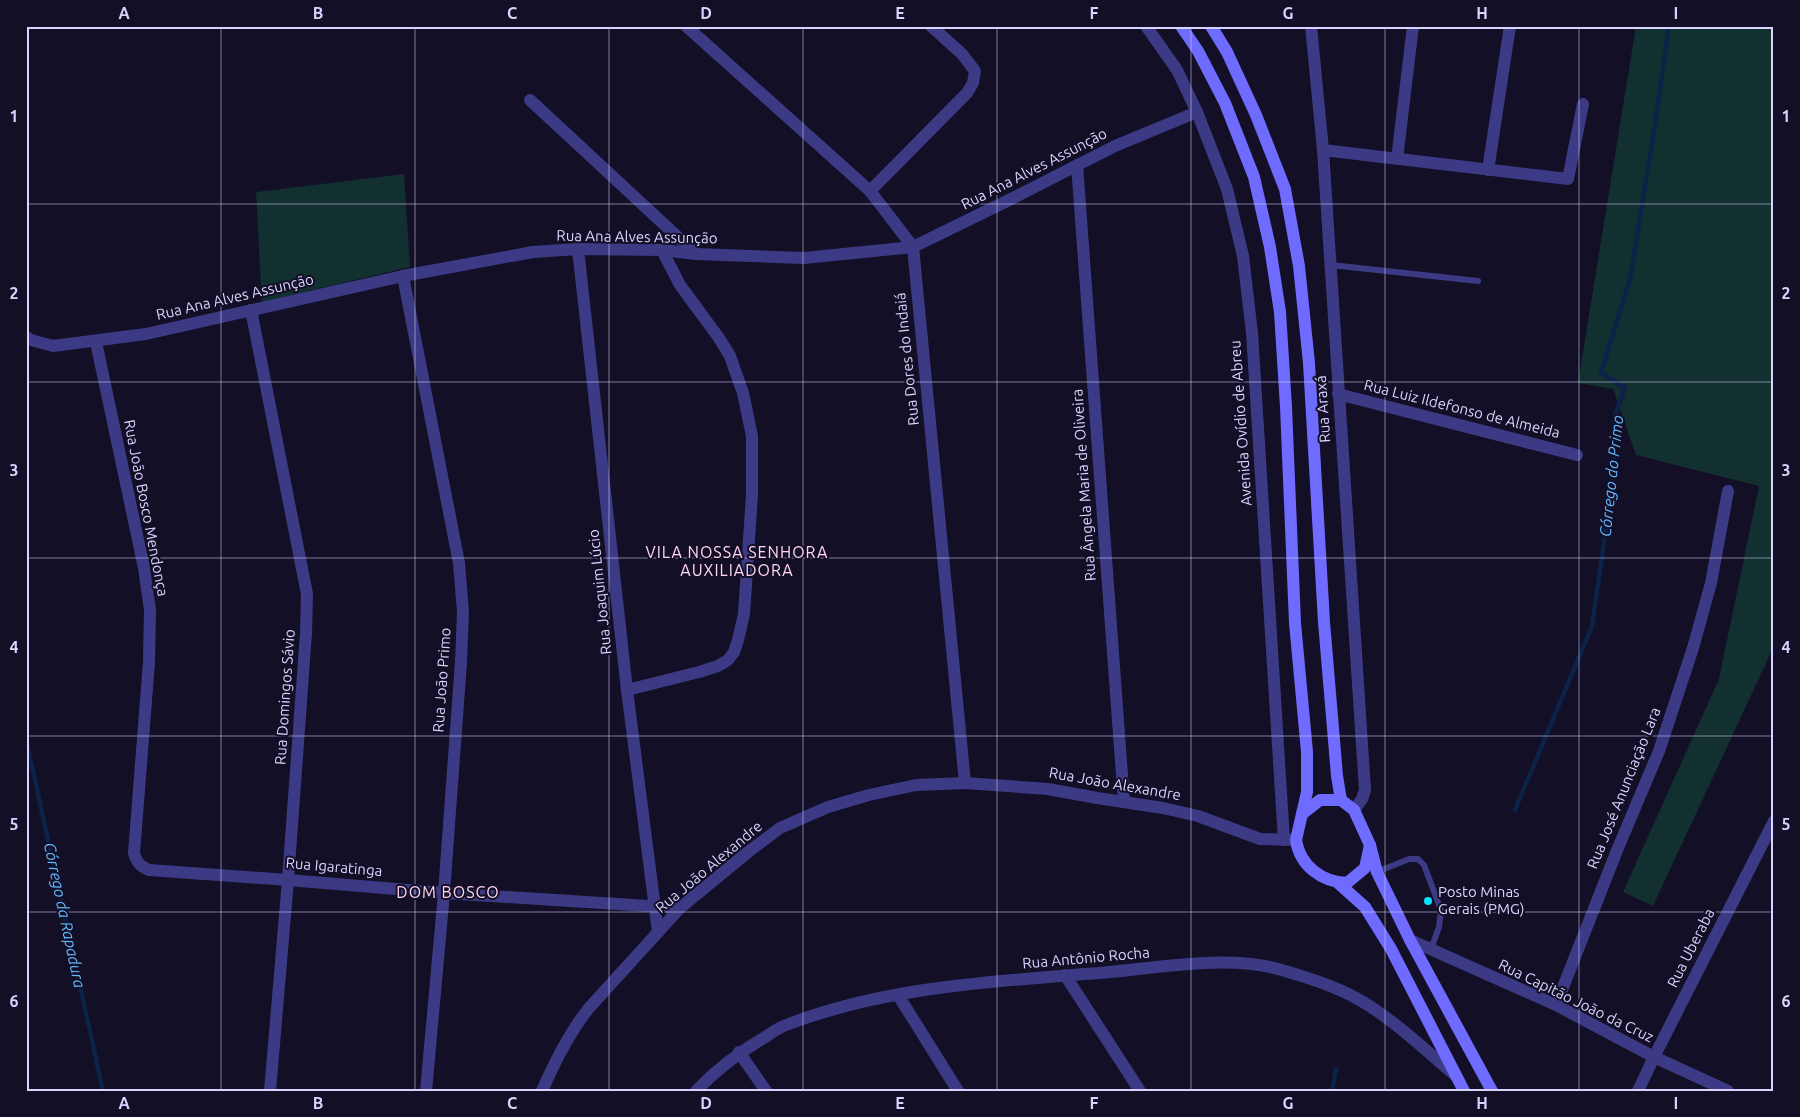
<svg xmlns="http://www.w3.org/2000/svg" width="1800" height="1117" viewBox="0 0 1800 1117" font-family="Ubuntu,sans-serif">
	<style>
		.green { fill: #12302f }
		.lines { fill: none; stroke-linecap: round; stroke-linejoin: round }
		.stream { stroke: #0c2248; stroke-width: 4.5 }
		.lane { stroke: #3d3a85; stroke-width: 6 }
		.street { stroke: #3d3a85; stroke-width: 12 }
		.secondary { stroke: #6f6bff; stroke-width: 12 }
		.grid { fill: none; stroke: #d9d4ff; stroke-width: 1; stroke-opacity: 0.55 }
		.poi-dot { fill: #00e5ff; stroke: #130f26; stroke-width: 2 }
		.labels { text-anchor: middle; stroke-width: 4; stroke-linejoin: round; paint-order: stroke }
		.street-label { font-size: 15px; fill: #d9d4ff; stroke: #130f26 }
		.poi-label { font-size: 15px; fill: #d9d4ff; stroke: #130f26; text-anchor: start }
		.water-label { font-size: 16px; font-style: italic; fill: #62b6ff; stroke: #130f26 }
		.neighbourhood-label { font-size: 16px; letter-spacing: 1px; fill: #ffd6f0; stroke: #130f26 }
		.neatline { fill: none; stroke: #d9d4ff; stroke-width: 2 }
		.grid-label { font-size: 16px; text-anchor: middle; font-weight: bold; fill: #d9d4ff }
	</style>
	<rect width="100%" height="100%" fill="#130f26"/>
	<g class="green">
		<polygon points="1636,26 1774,26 1774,646 1653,906 1623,892 1719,679 1759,486 1636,455 1613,389 1578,383"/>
		<polygon points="404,174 410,267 262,302 256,192"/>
	</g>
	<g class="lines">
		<g class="stream">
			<polyline points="26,739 103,1091"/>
			<polyline points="1515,810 1592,626 1614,473 1615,415 1625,388 1601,373 1630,279 1655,125 1669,26"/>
			<polyline points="1332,1091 1336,1069"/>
		</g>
		<g class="lane">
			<polyline points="1331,265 1478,281"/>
			<polyline points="1377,872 1409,859 1418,859 1424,865 1441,910 1439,927 1431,949"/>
		</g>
		<g class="street">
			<polyline points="686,26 870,191 913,247 965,783"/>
			<polyline points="1146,26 1177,70 1197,112 1227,189 1243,256 1252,333 1284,840"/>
			<polyline points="1311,26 1323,150 1365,790 1362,799 1354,810"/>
			<polyline points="530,100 696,254"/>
			<polyline points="1323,150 1568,179 1583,104"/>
			<polyline points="1397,159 1413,26"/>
			<polyline points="1077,165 1124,802"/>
			<polyline points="1488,170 1510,26"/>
			<polyline points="870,191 967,93 973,83 975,71 962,54 931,26"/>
			<polyline points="578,249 627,690 658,932"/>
			<polyline points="403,276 459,563 463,612 461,662 444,893 426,1091"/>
			<polyline points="251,310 307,594 306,633 288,880 270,1091"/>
			<polyline points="26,337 31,340 53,346 146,334 403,276 533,252 578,249 662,250 696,254 804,258 913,247 1009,200 1115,146 1197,112"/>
			<path d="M96,342L144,568L150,610L149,662L134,853C137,863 140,866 149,870L288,880L444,893L680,908"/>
			<polyline points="1338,394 1577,455"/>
			<polyline points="627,690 699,672 718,666 728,660 734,652 738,640 744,614 752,495 752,436 743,393 730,356 719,338 680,285 662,250"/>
			<polyline points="1410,940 1556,1005 1654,1057 1728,1091"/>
			<polyline points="1065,975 1140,1091"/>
			<polyline points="898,995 958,1091"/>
			<polyline points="1556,1005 1618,848 1659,751 1693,648 1711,583 1728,491"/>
			<polyline points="739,1052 766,1091"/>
			<path d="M542,1091C555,1061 569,1033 589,1008L680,908L748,852L780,828L828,807L869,795L916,785L965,783L1048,789L1097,798L1163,808L1198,816L1260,839L1296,840"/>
			<path d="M696,1091C718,1068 739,1052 767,1036C774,1031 781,1026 789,1024C890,985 1003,981 1110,972C1161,967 1229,955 1278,969C1303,976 1333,985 1356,998C1391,1017 1425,1050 1456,1076"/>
			<polyline points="1638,1091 1654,1057 1774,821"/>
		</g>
		<g class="secondary">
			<path d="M1181,26L1198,51L1225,103L1254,177L1270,247L1280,312L1286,407L1295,623L1307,752V792L1296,840C1300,866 1322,882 1347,883L1365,868L1370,845"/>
			<polyline points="1211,26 1227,52 1256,115 1285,189 1299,266 1309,363 1324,622 1337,776 1341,800"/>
			<polyline points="1302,814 1320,800 1341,800 1354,810 1370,845 1377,872 1410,940 1492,1091"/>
			<polyline points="1337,882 1365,907 1391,949 1464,1091"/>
		</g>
	</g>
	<path class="grid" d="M221,26V1091M415,26V1091M609,26V1091M803,26V1091M997,26V1091M1191,26V1091M1385,26V1091M1579,26V1091M26,204H1774M26,382H1774M26,558H1774M26,736H1774M26,912H1774"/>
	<circle class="poi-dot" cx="1428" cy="901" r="5"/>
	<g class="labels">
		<g class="street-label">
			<text transform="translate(1034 169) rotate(-27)" y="5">Rua Ana Alves Assunção</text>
			<text transform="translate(637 237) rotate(1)" y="5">Rua Ana Alves Assunção</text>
			<text transform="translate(235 297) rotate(-13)" y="5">Rua Ana Alves Assunção</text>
			<text transform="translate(907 359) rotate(-96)" y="5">Rua Dores do Indaiá</text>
			<text transform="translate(1323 409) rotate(-94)" y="5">Rua Araxá</text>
			<text transform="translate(1462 409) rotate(14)" y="5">Rua Luiz Ildefonso de Almeida</text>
			<text transform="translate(1241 423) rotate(-94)" y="5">Avenida Ovídio de Abreu</text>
			<text transform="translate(1084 485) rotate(-94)" y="5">Rua Ângela Maria de Oliveira</text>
			<text transform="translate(146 508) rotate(79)" y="5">Rua João Bosco Mendonça</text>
			<text transform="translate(600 592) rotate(-96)" y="5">Rua Joaquim Lúcio</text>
			<text transform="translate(442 680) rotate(-86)" y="5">Rua João Primo</text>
			<text transform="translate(285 697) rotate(-86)" y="5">Rua Domingos Sávio</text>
			<text transform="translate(1115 784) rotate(10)" y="5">Rua João Alexandre</text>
			<text transform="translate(1624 788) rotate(-68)" y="5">Rua José Anunciação Lara</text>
			<text transform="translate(334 867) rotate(5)" y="5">Rua Igaratinga</text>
			<text transform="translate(709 867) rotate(-40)" y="5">Rua João Alexandre</text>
			<text transform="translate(1691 948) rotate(-63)" y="5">Rua Uberaba</text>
			<text transform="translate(1086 958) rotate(-5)" y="5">Rua Antônio Rocha</text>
			<text transform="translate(1576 1001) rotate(26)" y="5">Rua Capitão João da Cruz</text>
		</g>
		<g class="poi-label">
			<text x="1438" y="897">Posto Minas<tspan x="1438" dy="17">Gerais (PMG)</tspan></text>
		</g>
		<g class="water-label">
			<text transform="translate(1611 476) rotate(-84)" y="6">Córrego do Primo</text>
			<text transform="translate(65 915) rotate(78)" y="6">Córrego da Rapadura</text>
		</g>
		<g class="neighbourhood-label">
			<text x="737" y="558">VILA NOSSA SENHORA<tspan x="737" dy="18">AUXILIADORA</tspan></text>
			<text x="448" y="898">DOM BOSCO</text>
		</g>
	</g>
	<rect width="1800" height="1117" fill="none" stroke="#130f26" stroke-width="55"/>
	<rect x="28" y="28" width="1744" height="1062" class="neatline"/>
	<g class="grid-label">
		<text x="124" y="19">A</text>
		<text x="318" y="19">B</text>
		<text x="512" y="19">C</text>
		<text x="706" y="19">D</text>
		<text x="900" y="19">E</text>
		<text x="1094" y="19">F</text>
		<text x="1288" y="19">G</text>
		<text x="1482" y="19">H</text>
		<text x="1676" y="19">I</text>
		<text x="14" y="122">1</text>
		<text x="1786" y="122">1</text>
		<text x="14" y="299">2</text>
		<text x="1786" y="299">2</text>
		<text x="14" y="476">3</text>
		<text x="1786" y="476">3</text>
		<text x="14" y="653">4</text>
		<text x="1786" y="653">4</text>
		<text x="14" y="830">5</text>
		<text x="1786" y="830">5</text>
		<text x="14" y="1007">6</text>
		<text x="1786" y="1007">6</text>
		<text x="124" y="1109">A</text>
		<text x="318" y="1109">B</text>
		<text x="512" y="1109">C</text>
		<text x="706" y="1109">D</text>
		<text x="900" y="1109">E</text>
		<text x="1094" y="1109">F</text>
		<text x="1288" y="1109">G</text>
		<text x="1482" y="1109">H</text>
		<text x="1676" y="1109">I</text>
	</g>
</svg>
